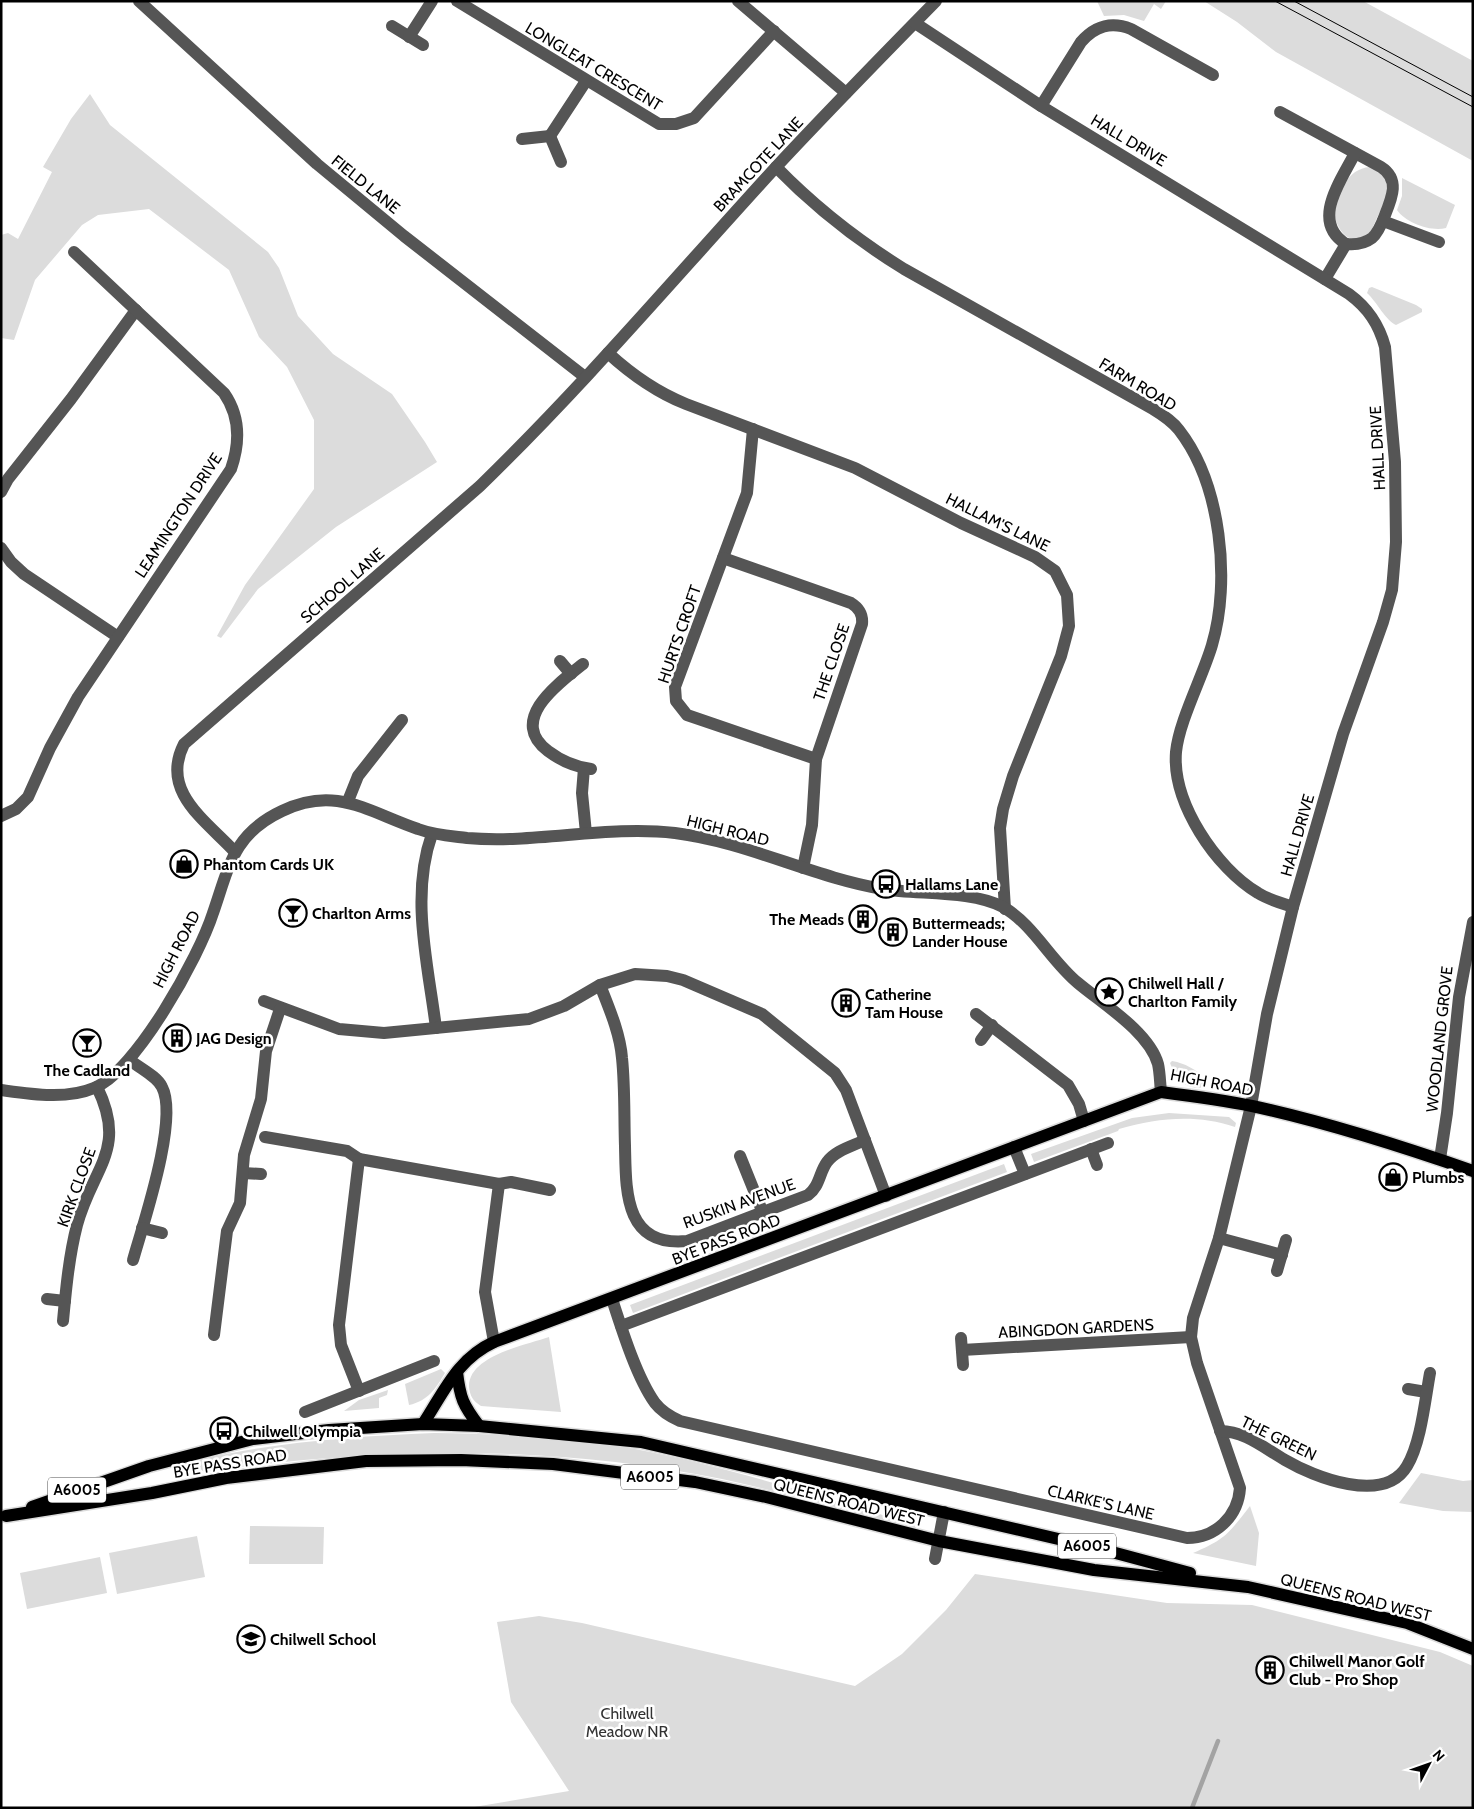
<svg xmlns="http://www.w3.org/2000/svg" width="1474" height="1809" viewBox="0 0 1474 1809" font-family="Cabin,sans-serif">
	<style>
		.green { fill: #dcdcdc }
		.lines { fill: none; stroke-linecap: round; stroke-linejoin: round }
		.stream { stroke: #a3a3a3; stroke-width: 4.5 }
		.major-casing { stroke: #dbdbdb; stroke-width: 15 }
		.minor { stroke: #555; stroke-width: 12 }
		.major { stroke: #000; stroke-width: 12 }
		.tram { stroke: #000; stroke-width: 1 }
		.labels { text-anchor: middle; stroke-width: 5; stroke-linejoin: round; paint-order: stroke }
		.shield { fill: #fff; stroke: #4c4c4c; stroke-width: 1 }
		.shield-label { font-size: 15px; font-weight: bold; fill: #000 }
		.street-label { font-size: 16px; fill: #000; stroke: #fff }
		.poi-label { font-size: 16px; font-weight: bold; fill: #000; stroke: #fff; text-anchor: start }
		.park-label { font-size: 16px; fill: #333; stroke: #fff }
	</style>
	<rect width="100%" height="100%" fill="#fff"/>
	<g class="green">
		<polygon points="1097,1 1166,1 1161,9 1154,4 1144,21 1124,15 1104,16"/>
		<polygon points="1204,1 1363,1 1473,61 1473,161 1276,52 1237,22"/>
		<polygon points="90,94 110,125 268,252 279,268 298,316 333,354 392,394 425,442 437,462 336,527 258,589 221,638 217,636 245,585 314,489 314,420 287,367 259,337 229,270 149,209 98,215 82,225 35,280 14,340 1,338 1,235 8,233 18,239 52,172 43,167 71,119"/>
		<path d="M1370,167L1379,171L1386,178V198L1371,231C1348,250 1339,231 1332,211C1341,192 1346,169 1370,167Z"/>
		<path d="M1402,178L1455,205L1446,228C1431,232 1406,223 1397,210L1402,196Z"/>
		<path d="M1372,287L1416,305L1422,309V312L1396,325C1386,321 1377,302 1367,293L1369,288Z"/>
		<path d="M1172,1061C1185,1063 1206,1073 1206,1087C1186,1091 1177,1080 1170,1063Z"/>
		<path d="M1169,1113L1229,1117L1236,1123L1235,1127C1196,1114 1158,1118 1119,1129L1118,1131L1034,1162L1031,1154L1132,1118Z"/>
		<polygon points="1004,1164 1007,1172 633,1313 630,1305"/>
		<path d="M549,1337L561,1412L481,1406C473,1401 470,1396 469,1387C468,1356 526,1345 549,1337Z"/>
		<path d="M441,1369L445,1373C436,1388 428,1401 409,1405L405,1384Z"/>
		<polygon points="388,1390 387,1395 379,1398 379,1408 344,1411 359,1400"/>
		<path d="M434,1433C502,1434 568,1437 635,1449C730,1467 821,1498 914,1524L916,1529C852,1512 787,1493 722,1479C551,1444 376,1447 204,1472L198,1467L199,1460L202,1459C279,1442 356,1436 434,1433Z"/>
		<polygon points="1421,1473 1463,1481 1473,1480 1473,1512 1443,1511 1399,1503"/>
		<path d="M1250,1506L1259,1533L1256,1566L1193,1553C1226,1539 1229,1533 1250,1506Z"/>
		<polygon points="250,1526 324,1527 323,1564 249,1564"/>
		<polygon points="197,1536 205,1577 117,1594 109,1553"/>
		<polygon points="100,1557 107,1593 27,1609 20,1573"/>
		<polygon points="975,1574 1167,1603 1252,1605 1440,1652 1473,1666 1473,1802 1471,1808 468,1808 569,1791 511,1702 497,1622 539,1616 582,1623 855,1686 902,1654 946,1610"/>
	</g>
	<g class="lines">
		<polyline class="stream" points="1192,1808 1218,1741"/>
		<g class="major-casing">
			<g id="major">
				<path d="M457,1372C460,1398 463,1405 479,1426"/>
				<path d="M423,1424C444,1392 457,1359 494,1342L1161,1092C1192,1096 1222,1100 1252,1106C1327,1122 1401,1146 1473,1171"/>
				<polyline points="32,1507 149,1466 253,1439 329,1430 423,1424 479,1426 641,1442 1097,1548 1190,1573"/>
				<polyline points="6,1516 152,1493 226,1478 366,1461 461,1460 553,1464 695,1482 766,1497 939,1541 1094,1570 1248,1587 1407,1623 1473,1649"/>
			</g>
		</g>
		<g class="minor">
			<polyline points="139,1 317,164 404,236 585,377"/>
			<polyline points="457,1 659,124 676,124 694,118 774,31"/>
			<polyline points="738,1 846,93"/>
			<polyline points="392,26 423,45"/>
			<polyline points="409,37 432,1"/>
			<path d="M1041,106L1081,42C1095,26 1111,21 1131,29L1213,75"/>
			<path d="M1280,112L1381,167C1400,179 1392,198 1385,215C1382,223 1378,233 1372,238C1364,244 1355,245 1346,244"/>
			<polyline points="550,136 586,81"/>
			<polyline points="522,139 550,136 561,162"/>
			<path d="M776,167C815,207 857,240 904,269L1153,409C1163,415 1173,422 1179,430C1221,484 1231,581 1212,645C1203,676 1179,721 1176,752C1172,803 1216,868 1258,893C1269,900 1282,903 1293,907"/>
			<polyline points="1383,221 1439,242"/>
			<path d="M1325,279L1346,244C1310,221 1341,181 1355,153"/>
			<path d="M608,353C632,375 656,392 686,404L855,468L961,523L1035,557L1055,571L1067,595L1069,626L1061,656L1013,776L1003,809L1000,828L1005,909"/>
			<polyline points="753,429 747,493 675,687 676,701 687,715 816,759"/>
			<polyline points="1,492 8,479 71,399 136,310"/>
			<polyline points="1,548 11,562 24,574 118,637"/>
			<path d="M723,558L851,603C859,608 863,614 862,624L816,759L812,825L803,868"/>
			<polyline points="560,661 571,674"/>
			<path d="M583,664C559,683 507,720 548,751C560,760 576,767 591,769"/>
			<polyline points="584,768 582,793 586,833"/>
			<polyline points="348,801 358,776 402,720"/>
			<path d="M1,816L16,809L28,797L50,748L78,697L231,469C240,443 240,416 224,393L74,252"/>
			<path d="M432,834C410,896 428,964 436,1028"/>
			<path d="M234,851C205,820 160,791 184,744L480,486C584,385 678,274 776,167C828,111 882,56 936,1"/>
			<path d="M600,985C609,1008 620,1033 622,1058C625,1087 624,1117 625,1146C626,1191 624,1247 687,1241L808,1195C820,1186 819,1173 827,1162C836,1150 853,1146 865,1140"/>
			<polyline points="264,1001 339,1029 384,1033 529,1019 564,1006 600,985 635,974 667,976 683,980 762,1014 835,1073 846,1090 886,1196"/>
			<polyline points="976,1014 1068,1085 1079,1104 1084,1121"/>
			<polyline points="981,1040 992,1025"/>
			<path d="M130,1060C139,1068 157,1076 162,1087C179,1119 143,1224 133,1260"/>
			<path d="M1,1090C30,1094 66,1100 94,1088C136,1071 199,957 213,913C229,867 233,834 282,811C336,785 368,812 418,829C434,835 451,836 467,838C537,844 606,825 675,833C747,842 812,877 883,889C919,895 970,890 1003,907C1033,924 1051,961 1078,983C1103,1004 1149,1032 1158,1064C1160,1073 1160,1083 1161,1092"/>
			<polyline points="265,1137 347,1151 359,1159"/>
			<polyline points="1014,1147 1025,1174"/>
			<polyline points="1091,1149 1097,1165"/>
			<polyline points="740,1156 763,1213"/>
			<polyline points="1440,1159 1447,1113 1459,997 1473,922"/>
			<polyline points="243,1173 261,1174"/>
			<polyline points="499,1184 511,1182 550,1190"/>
			<polyline points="142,1228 162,1233"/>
			<polyline points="1219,1238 1282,1255"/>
			<polyline points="1277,1271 1286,1240"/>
			<polyline points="47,1299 65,1301"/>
			<path d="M612,1299C622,1330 637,1378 655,1403C662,1412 671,1417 680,1421L1187,1538C1215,1538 1238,1517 1240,1488L1197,1363L1191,1337L1193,1318L1219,1238L1251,1106L1267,1014L1293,907L1343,734L1383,622L1392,590L1396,542L1395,462L1385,347C1379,324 1368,308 1349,294L1041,106L915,23"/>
			<path d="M63,1321C66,1289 69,1256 77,1225C92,1168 128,1150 97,1087"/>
			<polyline points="621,1326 1108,1143"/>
			<polyline points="214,1335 227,1231 240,1203 244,1155 261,1099 266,1051 280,1009"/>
			<polyline points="961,1338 963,1365"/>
			<polyline points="962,1350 1191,1337"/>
			<polyline points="1408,1389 1426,1392"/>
			<polyline points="359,1391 341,1345 339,1325 359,1159 499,1184 485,1292 494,1342"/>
			<polyline points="305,1412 434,1361"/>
			<path d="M1220,1431C1245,1431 1264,1448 1285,1460C1314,1477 1384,1505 1407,1466C1421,1443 1425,1400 1430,1373"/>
			<polyline points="935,1559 944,1512"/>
		</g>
		<use href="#major" class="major"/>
		<g class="tram">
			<polyline points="1275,1 1473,107"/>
			<polyline points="1294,1 1473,97"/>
		</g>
	</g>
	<defs>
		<g id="shop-ring" transform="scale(1.4375)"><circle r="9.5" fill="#fff" stroke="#000" stroke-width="1.5"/><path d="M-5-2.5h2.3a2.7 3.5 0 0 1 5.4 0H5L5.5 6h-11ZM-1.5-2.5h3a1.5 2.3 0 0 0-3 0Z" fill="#000"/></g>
		<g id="bus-ring" transform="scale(1.4375)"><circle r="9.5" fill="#fff" stroke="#000" stroke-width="1.5"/><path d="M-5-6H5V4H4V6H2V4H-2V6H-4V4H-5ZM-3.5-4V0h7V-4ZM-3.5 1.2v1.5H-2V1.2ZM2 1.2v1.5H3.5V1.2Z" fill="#000"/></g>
		<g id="bar-ring" transform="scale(1.4375)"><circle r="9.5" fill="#fff" stroke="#000" stroke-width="1.5"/><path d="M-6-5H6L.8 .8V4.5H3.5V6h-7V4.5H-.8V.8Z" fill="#000"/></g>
		<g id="building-ring" transform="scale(1.4375)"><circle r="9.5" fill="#fff" stroke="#000" stroke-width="1.5"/><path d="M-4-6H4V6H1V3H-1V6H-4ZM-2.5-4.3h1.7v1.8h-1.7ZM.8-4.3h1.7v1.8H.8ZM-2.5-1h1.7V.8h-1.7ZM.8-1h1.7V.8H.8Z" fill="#000"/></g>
		<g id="sight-ring" transform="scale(1.4375)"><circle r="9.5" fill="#fff" stroke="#000" stroke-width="1.5"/><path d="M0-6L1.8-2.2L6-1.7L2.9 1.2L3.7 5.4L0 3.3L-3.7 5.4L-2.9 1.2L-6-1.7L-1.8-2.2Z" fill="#000"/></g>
		<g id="school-ring" transform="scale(1.4375)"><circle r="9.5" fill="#fff" stroke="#000" stroke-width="1.5"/><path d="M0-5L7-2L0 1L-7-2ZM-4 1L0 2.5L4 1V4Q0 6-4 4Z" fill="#000"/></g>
	</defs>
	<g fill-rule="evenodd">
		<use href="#shop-ring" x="184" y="864"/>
		<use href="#bus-ring" x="886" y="884"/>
		<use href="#bar-ring" x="293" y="913"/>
		<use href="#building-ring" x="863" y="919"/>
		<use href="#building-ring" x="893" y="932"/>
		<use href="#sight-ring" x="1109" y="992"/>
		<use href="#building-ring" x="846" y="1003"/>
		<use href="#building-ring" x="177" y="1038"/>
		<use href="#bar-ring" x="87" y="1043"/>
		<use href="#shop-ring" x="1393" y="1177"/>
		<use href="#bus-ring" x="224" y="1431"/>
		<use href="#school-ring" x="251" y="1639"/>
		<use href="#building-ring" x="1270" y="1670"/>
	</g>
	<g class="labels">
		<g class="shield">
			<rect x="621" y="1464.5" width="58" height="25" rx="4"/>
			<rect x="48" y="1477.5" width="58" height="25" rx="4"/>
			<rect x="1058" y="1533.5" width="58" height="25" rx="4"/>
		</g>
		<g class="shield-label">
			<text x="650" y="1482">A6005</text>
			<text x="77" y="1495">A6005</text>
			<text x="1087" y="1551">A6005</text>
		</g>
		<g class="street-label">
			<text transform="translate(594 66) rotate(31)" y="6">LONGLEAT CRESCENT</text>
			<text transform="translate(1129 140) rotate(31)" y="6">HALL DRIVE</text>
			<text transform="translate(758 164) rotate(-47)" y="6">BRAMCOTE LANE</text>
			<text transform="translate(366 184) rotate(39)" y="6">FIELD LANE</text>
			<text transform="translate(1138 384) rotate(31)" y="6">FARM ROAD</text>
			<text transform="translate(1377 448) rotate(-93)" y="6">HALL DRIVE</text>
			<text transform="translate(178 515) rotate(-57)" y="6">LEAMINGTON DRIVE</text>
			<text transform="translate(998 522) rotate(26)" y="6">HALLAM'S LANE</text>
			<text transform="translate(342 585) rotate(-41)" y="6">SCHOOL LANE</text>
			<text transform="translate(679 634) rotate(-71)" y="6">HURTS CROFT</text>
			<text transform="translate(831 662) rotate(-71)" y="6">THE CLOSE</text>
			<text transform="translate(728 830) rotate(14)" y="6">HIGH ROAD</text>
			<text transform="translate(1297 835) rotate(-74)" y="6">HALL DRIVE</text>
			<text transform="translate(176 949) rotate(-63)" y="6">HIGH ROAD</text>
			<text transform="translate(1439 1039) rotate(-84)" y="6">WOODLAND GROVE</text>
			<text transform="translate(1212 1082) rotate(11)" y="6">HIGH ROAD</text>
			<text transform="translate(76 1187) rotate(-70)" y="6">KIRK CLOSE</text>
			<text transform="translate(739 1203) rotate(-20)" y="6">RUSKIN AVENUE</text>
			<text transform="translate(726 1239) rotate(-21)" y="6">BYE PASS ROAD</text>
			<text transform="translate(1076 1328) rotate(-3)" y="6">ABINGDON GARDENS</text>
			<text transform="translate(1279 1438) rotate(26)" y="6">THE GREEN</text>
			<text transform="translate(230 1463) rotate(-9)" y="6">BYE PASS ROAD</text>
			<text transform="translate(849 1502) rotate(14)" y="6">QUEENS ROAD WEST</text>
			<text transform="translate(1101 1502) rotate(13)" y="6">CLARKE'S LANE</text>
			<text transform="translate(1356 1597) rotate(14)" y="6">QUEENS ROAD WEST</text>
		</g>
		<g class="poi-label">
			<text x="203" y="870">Phantom Cards UK</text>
			<text x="905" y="890">Hallams Lane</text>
			<text x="312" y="919">Charlton Arms</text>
			<text x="844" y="925" text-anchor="end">The Meads</text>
			<text x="912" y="929">Buttermeads;<tspan x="912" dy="18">Lander House</tspan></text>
			<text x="1128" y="989">Chilwell Hall /<tspan x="1128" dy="18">Charlton Family</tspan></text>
			<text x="865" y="1000">Catherine<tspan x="865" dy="18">Tam House</tspan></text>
			<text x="196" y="1044">JAG Design</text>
			<text x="87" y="1076" text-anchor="middle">The Cadland</text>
			<text x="1412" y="1183">Plumbs</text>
			<text x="243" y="1437">Chilwell Olympia</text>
			<text x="270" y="1645">Chilwell School</text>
			<text x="1289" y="1667">Chilwell Manor Golf<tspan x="1289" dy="18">Club - Pro Shop</tspan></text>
		</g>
		<g class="park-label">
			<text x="627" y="1719">Chilwell<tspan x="627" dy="18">Meadow NR</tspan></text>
		</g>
	</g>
	<rect width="1474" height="1809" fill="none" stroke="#000000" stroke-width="5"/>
	<g transform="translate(1429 1764) rotate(49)" stroke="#ffffff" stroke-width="4" paint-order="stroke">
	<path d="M0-4L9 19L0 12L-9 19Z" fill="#000000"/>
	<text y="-8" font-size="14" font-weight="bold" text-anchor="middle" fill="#000000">N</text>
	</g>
</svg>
